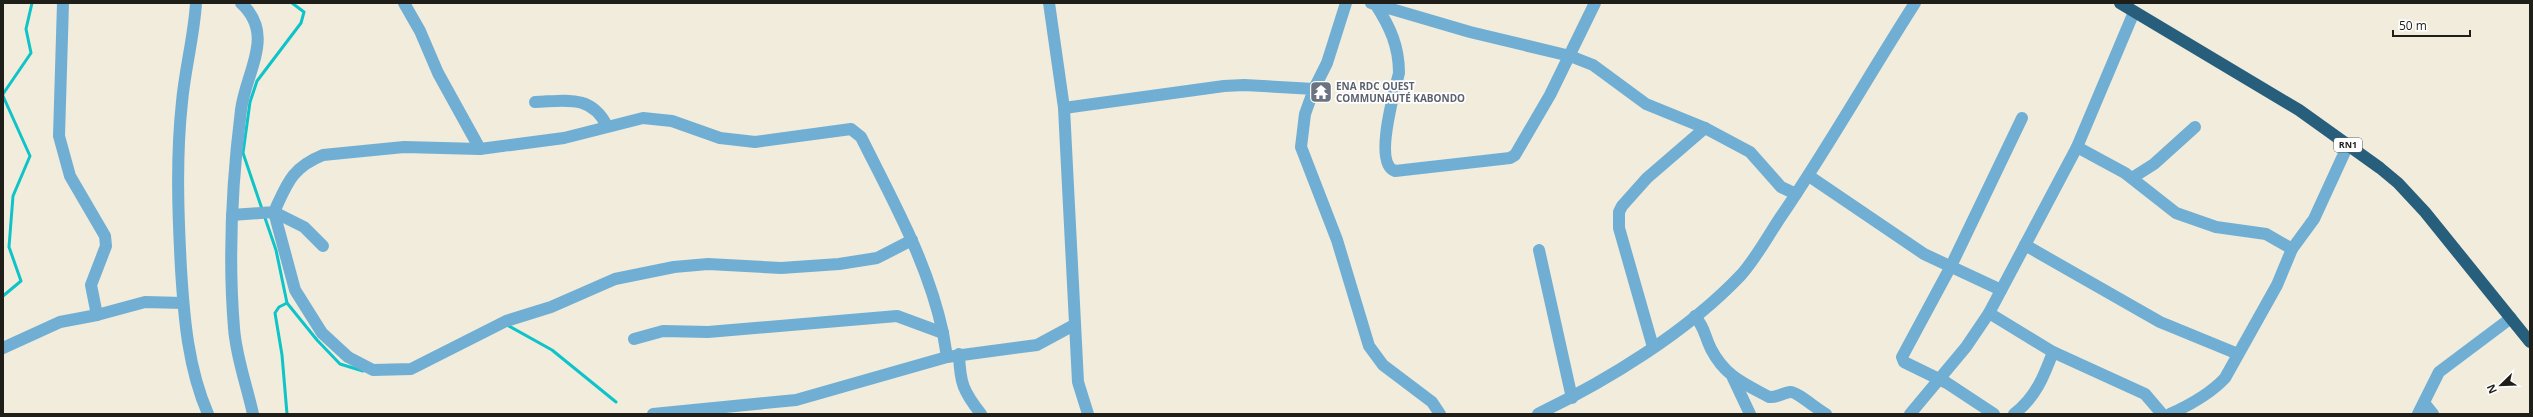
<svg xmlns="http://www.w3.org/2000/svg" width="2533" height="417" viewBox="0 0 2533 417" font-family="'Open Sans',sans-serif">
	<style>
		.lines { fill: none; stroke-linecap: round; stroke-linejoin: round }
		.stream { stroke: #0ec4c9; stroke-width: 3 }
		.minor { stroke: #70afd3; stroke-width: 12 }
		.highway { stroke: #275e7b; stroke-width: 12 }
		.labels { text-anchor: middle; stroke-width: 3.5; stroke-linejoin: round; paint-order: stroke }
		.shield { fill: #fff; stroke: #63625e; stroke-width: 1 }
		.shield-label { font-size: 9px; font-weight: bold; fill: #201e19 }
		.worship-label { font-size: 10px; font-weight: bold; fill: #5b616d; stroke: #fff; text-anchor: start }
	</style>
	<rect width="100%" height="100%" fill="#f1ecdc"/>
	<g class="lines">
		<g class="stream">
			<polyline points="3,94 31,53 26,29 32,3"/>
			<polyline points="3,96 30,156 13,196 9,247 21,281 3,296"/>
			<polyline points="262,209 243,153 250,102 257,81 301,23 304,12 292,3"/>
			<polyline points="264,215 276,250 287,303 317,340 340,364 363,371"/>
			<polyline points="287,303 279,307 275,313 282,355 287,414"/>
			<polyline points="507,325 552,350 616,402"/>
		</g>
		<g class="minor">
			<polyline points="63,3 59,136 70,176 105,236 106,246 91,285 97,315"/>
			<path d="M196,3C194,36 185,69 182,102C176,157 178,214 181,269C184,318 188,368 208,414"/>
			<path d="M241,3C276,35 246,71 241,110C232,182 228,256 234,328C236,357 247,386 253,414"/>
			<path d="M404,3L420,31L438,73L480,149L564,138L643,118L672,121L720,138L755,142L851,129L861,137C893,201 928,263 943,333"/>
			<polyline points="1049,3 1064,108 1078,382 1088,414"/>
			<polyline points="1371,3 1470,32 1570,56 1593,65 1646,104 1705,128 1750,152 1781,187 1796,194"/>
			<path d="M1376,5C1390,27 1399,46 1399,73C1395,90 1373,164 1395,171L1510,158L1515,155L1550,95L1595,3"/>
			<polyline points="1314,89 1327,63 1346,3"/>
			<path d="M535,102C566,101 591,94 607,126"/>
			<polyline points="1064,108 1224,86 1244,85 1314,89 1305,114 1301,147 1337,240 1369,346 1383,365 1432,402 1440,414"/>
			<polyline points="2077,147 2125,173 2176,213 2216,227 2266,234 2292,249"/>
			<polyline points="1809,176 1924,254 2001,290"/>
			<polyline points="2132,178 2154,164 2195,127"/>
			<polyline points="274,212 295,290 322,333 348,357 373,370 411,369 506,321 551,307 615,279 674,267 708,264 781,268 839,264 877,258 912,240"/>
			<polyline points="274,212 304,227 323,246"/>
			<path d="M232,215L274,212C287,184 291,168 323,155L404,147L480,149"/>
			<polyline points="2025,245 2160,322 2238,354"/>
			<polyline points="1539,250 1572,398"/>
			<polyline points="1989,313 2053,352 2145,394 2162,414"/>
			<path d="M1695,316C1706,330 1704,335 1711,349C1725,376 1743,383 1769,397C1777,398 1782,393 1790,392C1796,391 1818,410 1826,414"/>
			<polyline points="634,339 663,331 708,332 897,316 943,333 947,357"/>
			<polyline points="1653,347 1619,228 1619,212 1622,206 1647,178 1705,128"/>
			<polyline points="3,348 60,322 97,315 145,302 183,303"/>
			<path d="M959,354C960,383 963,391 981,414"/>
			<polyline points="1733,378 1750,414"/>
			<polyline points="2425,404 2433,414"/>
			<polyline points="653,414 796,400 947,357 1037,345 1074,325"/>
			<path d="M1538,414C1608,380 1687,332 1741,275C1757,257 1769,234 1782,215C1829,146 1870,73 1915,3"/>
			<polyline points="1910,414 1966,347 1989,313 2077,147 2134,12"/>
			<polyline points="1994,414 1947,383 1904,362 1902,357 1951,266 2022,118"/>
			<path d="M2014,414C2036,397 2044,376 2053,352"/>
			<path d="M2170,414C2190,405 2210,394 2225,378L2277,285L2292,249L2314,219L2348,145"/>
			<polyline points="2418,414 2439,372 2511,318"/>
		</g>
		<polyline class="highway" points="2120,3 2299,110 2380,168 2398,183 2425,212 2530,342"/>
	</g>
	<defs>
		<g id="temple-square" transform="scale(1.15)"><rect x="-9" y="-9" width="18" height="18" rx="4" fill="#6b7280" stroke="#fff"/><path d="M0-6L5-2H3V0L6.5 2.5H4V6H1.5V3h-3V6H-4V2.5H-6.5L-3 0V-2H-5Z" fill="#fff"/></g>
	</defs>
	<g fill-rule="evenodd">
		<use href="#temple-square" x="1321" y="92"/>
	</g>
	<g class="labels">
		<rect class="shield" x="2334" y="138" width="28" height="14" rx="3"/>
		<g class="shield-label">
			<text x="2348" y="148">RN1</text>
		</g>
		<g class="worship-label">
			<text x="1336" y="90">ENA RDC OUEST<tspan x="1336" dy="12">COMMUNAUTÉ KABONDO</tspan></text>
		</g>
	</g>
	<rect width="2533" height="417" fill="none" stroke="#201e19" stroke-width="8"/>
	<g transform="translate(2501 385) rotate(247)" stroke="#ffffff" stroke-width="3" paint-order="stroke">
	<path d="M0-3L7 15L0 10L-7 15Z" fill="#201e19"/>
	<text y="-6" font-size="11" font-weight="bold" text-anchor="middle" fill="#201e19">N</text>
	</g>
	<path d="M2393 30v6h77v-6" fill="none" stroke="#201e19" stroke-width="2"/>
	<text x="2399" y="30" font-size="12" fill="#201e19" stroke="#ffffff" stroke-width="3" paint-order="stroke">50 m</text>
</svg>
